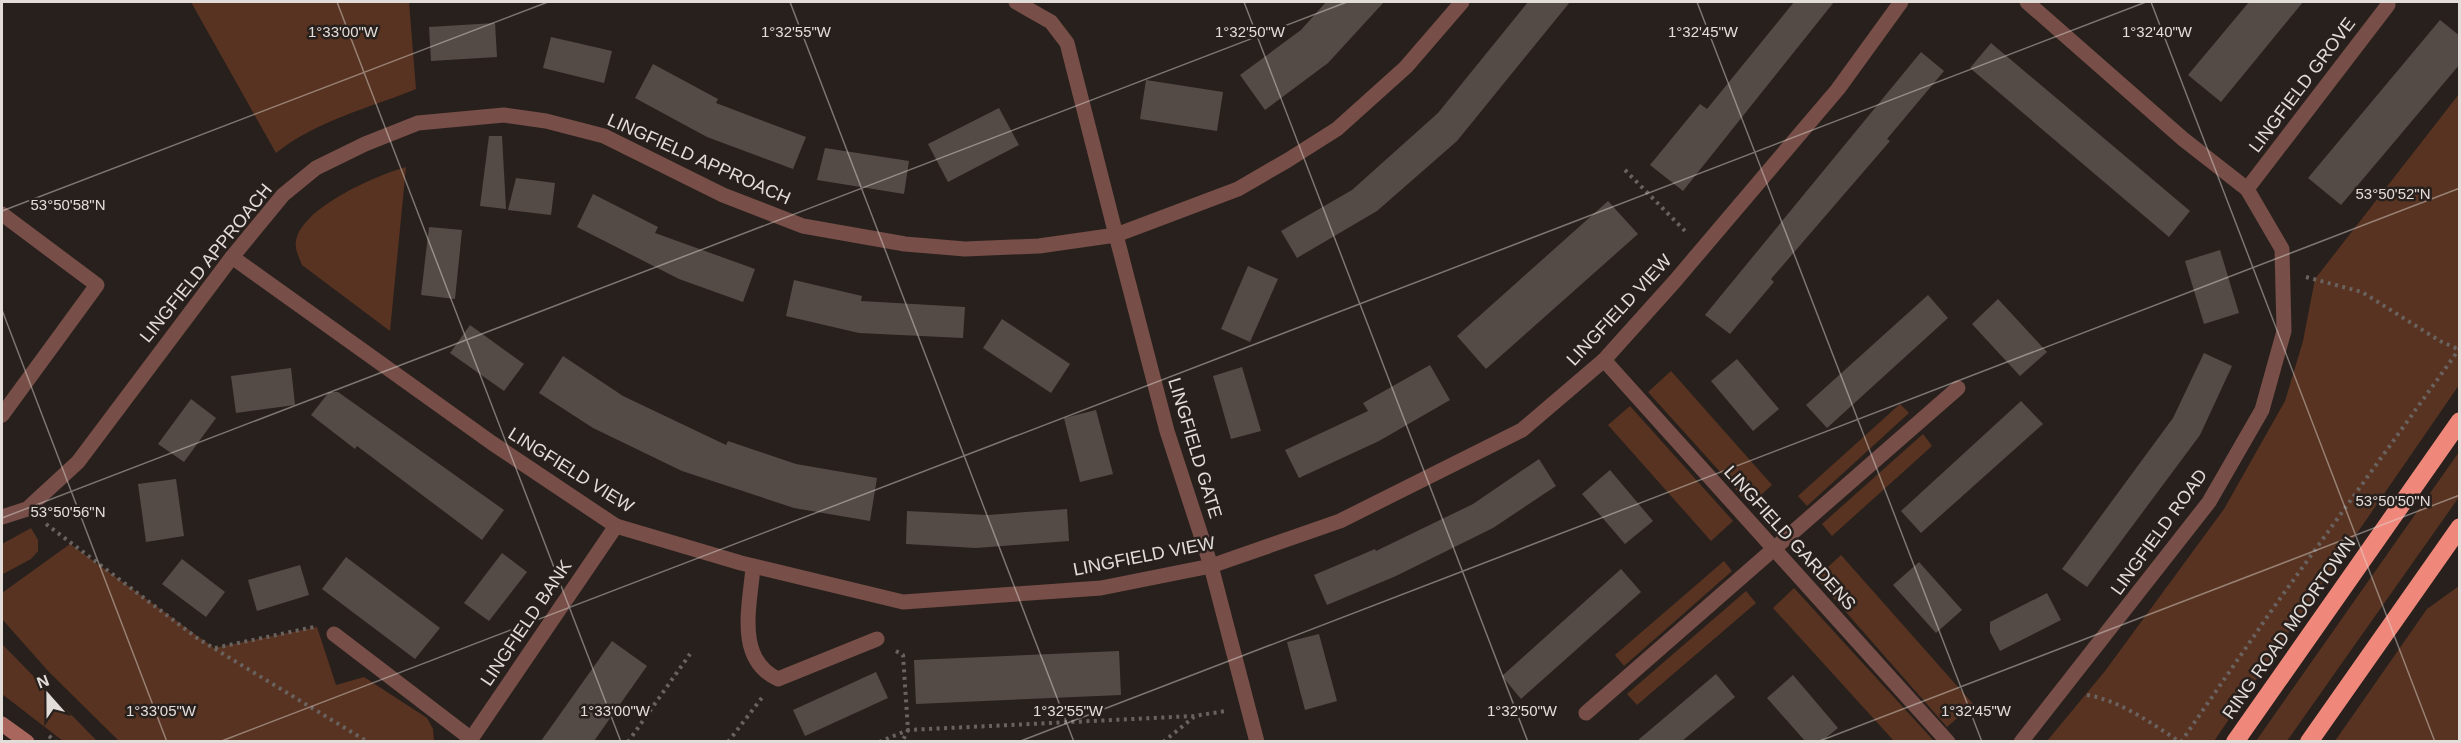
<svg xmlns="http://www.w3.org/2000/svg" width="2461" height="743" viewBox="0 0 2461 743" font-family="Helvetica,sans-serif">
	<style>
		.green { fill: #593321 }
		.building { fill: #544b47 }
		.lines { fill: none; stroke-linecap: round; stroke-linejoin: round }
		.path { stroke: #69625e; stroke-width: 4; stroke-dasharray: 3 4.5; stroke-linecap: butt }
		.lane { stroke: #774e48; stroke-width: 15 }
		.street { stroke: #774e48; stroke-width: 15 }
		.secondary { stroke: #a8665d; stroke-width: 15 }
		.highway { stroke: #ef887b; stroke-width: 18 }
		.ticks { fill: none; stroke: #e3ddda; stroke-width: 1.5; stroke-opacity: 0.45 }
		.labels { text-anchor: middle; stroke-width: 5; stroke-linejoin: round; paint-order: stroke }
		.street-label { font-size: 18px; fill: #e3ddda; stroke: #28201c }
		.ticks-label { font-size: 15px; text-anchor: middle; fill: #e3ddda; stroke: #28201c; stroke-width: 5; stroke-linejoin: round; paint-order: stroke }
	</style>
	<rect width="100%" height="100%" fill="#28201c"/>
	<g class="green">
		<path d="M191,2H409L416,89C369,108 316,121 276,153Z"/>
		<polygon points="2459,94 2459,385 2214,741 2047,741 2105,671 2224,509 2285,401 2303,341 2315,279"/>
		<path d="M406,167L390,331L302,265C299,257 293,246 297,237C308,205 375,176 406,167Z"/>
		<polygon points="1671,371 1772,485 1750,505 1648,392"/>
		<polygon points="1900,404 1909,413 1807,506 1798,496"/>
		<polygon points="1630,406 1733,521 1711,541 1608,425"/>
		<polygon points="1923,434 1932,446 1832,536 1822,524"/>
		<polygon points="2459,452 2459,497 2287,741 2256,741"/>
		<polygon points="31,528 38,540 38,551 31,559 3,574 2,544"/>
		<polygon points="70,544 214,648 317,627 336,685 364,677 427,718 433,729 434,741 119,741 49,672 2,619 2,593"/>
		<polygon points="1841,555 1973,704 1947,727 1816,578"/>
		<polygon points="1724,561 1732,571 1624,666 1615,655"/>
		<polygon points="2459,586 2459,741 2335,741 2427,609"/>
		<polygon points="1794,588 1934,741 1894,741 1773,608"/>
		<polygon points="1746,591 1756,603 1637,705 1627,694"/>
		<polygon points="2,644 97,741 63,741 2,694"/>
	</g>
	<g class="building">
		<polygon points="1326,2 1384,2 1328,63 1265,110 1240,75 1301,30"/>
		<polygon points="1528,2 1570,2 1457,141 1377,211 1297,258 1281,231 1352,190 1438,113"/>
		<polygon points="1794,2 1834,2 1683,191 1650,165 1700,104 1707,109"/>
		<polygon points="2249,2 2303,2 2221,102 2188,75"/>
		<polygon points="2440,20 2460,36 2460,64 2341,205 2308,178"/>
		<polygon points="495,23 497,57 431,61 429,27"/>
		<polygon points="551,37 612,51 604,83 543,68"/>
		<polygon points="1991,43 2190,211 2169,237 1970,68"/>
		<polygon points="1921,52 1944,71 1887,139 1890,141 1771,279 1774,282 1730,334 1705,315"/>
		<polygon points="653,64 718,99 716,103 806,137 793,169 707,137 635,98"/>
		<polygon points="1146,80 1223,92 1217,131 1140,119"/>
		<polygon points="999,108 1019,145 948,182 928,144"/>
		<polygon points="489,136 502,136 506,209 480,206"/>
		<polygon points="825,148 909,161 904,194 817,180"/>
		<polygon points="516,178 555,183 551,215 508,210"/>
		<polygon points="593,194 658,227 655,233 755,269 743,302 679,279 577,227"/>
		<polygon points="1608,201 1638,234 1486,369 1457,336"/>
		<polygon points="429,227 462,230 455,299 421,295"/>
		<polygon points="2220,250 2239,313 2204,324 2185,261"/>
		<polygon points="1248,266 1278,279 1250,342 1221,329"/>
		<polygon points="794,280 862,296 861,301 965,307 963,338 859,333 786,316"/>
		<polygon points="1928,295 1948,318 1827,428 1806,405"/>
		<polygon points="1998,299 2047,352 2020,376 1972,324"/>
		<polygon points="1002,319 1070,364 1051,393 983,348"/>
		<polygon points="470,325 524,364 504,391 450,353"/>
		<polygon points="2204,353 2232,366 2200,435 2087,587 2062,569 2173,418"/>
		<polygon points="563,356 623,396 726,445 728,441 796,464 877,478 870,521 794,508 682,471 593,428 539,393"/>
		<polygon points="1737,359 1779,409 1753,431 1711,381"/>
		<polygon points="1430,365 1450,400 1379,441 1299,478 1285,450 1368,411 1363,403"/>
		<polygon points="1242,367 1261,431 1231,439 1213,376"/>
		<polygon points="291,368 295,405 236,413 231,376"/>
		<polygon points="329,392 338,392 504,510 482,540 357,446 355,449 311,415"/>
		<polygon points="191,399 216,418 184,462 158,444"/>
		<polygon points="2021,401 2043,424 1921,533 1901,511"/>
		<polygon points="1096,410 1113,474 1080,482 1064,418"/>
		<polygon points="1539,459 1556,486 1493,528 1396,576 1327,605 1314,575 1375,549 1376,551 1473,504"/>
		<polygon points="1610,470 1653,521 1625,544 1582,494"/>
		<polygon points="176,479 184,536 146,542 138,484"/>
		<polygon points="1067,509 1069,541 976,548 906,544 907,511 988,515"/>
		<polygon points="502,553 527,572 489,621 464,603"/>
		<polygon points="346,557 440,628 415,659 322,589"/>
		<polygon points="182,559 225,592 206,617 162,584"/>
		<polygon points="1919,562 1962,610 1936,633 1893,585"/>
		<polygon points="300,565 309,595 257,611 248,580"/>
		<polygon points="1621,569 1641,592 1521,699 1502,676"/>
		<polygon points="2047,593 2061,620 2000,651 1990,632 1990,622"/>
		<polygon points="1319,634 1337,701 1305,710 1287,642"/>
		<polygon points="612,641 647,666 594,741 541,741"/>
		<polygon points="1119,651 1121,695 916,704 914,660"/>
		<polygon points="876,672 888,698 805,736 793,710"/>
		<polygon points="1716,674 1735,697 1682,741 1637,741"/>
		<polygon points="1793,675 1838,728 1822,741 1805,741 1767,698"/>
	</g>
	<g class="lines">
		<g class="path">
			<polyline points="1625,170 1686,232"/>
			<polyline points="2306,277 2362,292 2440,341 2460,350"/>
			<polyline points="46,524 197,638 368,742"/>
			<polyline points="215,648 314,627"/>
			<polyline points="896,651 903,655 908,730 902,742"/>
			<path d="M2087,695C2121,701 2151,723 2180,742"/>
			<polyline points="49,736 56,742"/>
			<polyline points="628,742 690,654"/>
			<polyline points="728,742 764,695"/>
			<polyline points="879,742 908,730 1194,716 1226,711"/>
			<polyline points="1163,742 1194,717"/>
			<polyline points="2181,742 2274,607 2460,348"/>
		</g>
		<g class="lane">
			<polyline points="1016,2 1051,22 1067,43 1116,235"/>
			<polyline points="2,214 97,285 2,415"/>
			<path d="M753,567C750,606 735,659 778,679L877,639"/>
		</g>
		<g class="street">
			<polyline points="2247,189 2388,5"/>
			<polyline points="1116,235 1167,431 1211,566 1257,742"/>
			<polyline points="232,257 492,443 616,526 741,563 903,602 1101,588 1211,566 1340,521 1522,430 1604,360 1675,281 1838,89 1901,2"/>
			<polyline points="1604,360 1948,742"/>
			<polyline points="2,517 27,509 78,462 232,257 283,195 316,168 365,144 418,123 504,115 546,121 604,136 723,195 803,226 905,244 965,249 1039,246 1116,235 1238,189 1288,160 1337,129 1406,67 1462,2"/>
			<polyline points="334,634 470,738"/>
			<polyline points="1586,713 1958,388"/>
			<polyline points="469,742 616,526"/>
			<polyline points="2021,742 2209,502 2262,410 2284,331 2282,249 2247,189 2183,139 2027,2"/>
		</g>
		<polyline class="secondary" points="2,724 27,742"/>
		<g class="highway">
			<polyline points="2235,742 2460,421"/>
			<polyline points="2309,742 2460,527"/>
		</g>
	</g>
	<path class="ticks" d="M337,2L621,742M790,2L1074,742M1244,2L1528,742M1697,2L1982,742M2151,2L2435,742M2,211L548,2M2,310L167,742M2,518L1347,2M219,742L2146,2M1018,742L2460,188M1817,742L2460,495"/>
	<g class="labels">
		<g class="street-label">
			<text transform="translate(2302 85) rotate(-53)" y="6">LINGFIELD GROVE</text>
			<text transform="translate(699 159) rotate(24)" y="6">LINGFIELD APPROACH</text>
			<text transform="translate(206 263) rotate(-51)" y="6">LINGFIELD APPROACH</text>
			<text transform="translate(1619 310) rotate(-47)" y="6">LINGFIELD VIEW</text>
			<text transform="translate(1195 448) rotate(73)" y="6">LINGFIELD GATE</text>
			<text transform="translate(571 470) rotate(32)" y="6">LINGFIELD VIEW</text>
			<text transform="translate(2159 532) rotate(-54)" y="6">LINGFIELD ROAD</text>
			<text transform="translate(1790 538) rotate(48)" y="6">LINGFIELD GARDENS</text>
			<text transform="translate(1144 556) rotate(-11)" y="6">LINGFIELD VIEW</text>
			<text transform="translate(526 623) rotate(-56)" y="6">LINGFIELD BANK</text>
			<text transform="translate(2289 628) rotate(-55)" y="6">RING ROAD MOORTOWN</text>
		</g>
	</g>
	<g class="ticks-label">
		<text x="2157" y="37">1°32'40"W</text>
		<text x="343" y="37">1°33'00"W</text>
		<text x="796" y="37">1°32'55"W</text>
		<text x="1250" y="37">1°32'50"W</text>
		<text x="1703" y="37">1°32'45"W</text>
		<text x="2393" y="199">53°50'52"N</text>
		<text x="68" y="210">53°50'58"N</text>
		<text x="2393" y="506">53°50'50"N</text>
		<text x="68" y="517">53°50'56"N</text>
		<text x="161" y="716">1°33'05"W</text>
		<text x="615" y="716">1°33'00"W</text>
		<text x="1068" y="716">1°32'55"W</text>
		<text x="1522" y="716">1°32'50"W</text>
		<text x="1976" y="716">1°32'45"W</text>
	</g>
	<rect width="2461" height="743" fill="none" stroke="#e3ddda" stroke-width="6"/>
	<g transform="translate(48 695) rotate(339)" stroke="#28201c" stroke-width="4.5" paint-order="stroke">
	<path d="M0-4.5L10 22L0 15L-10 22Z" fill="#e3ddda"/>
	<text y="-9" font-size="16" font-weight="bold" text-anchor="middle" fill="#e3ddda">N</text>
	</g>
</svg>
